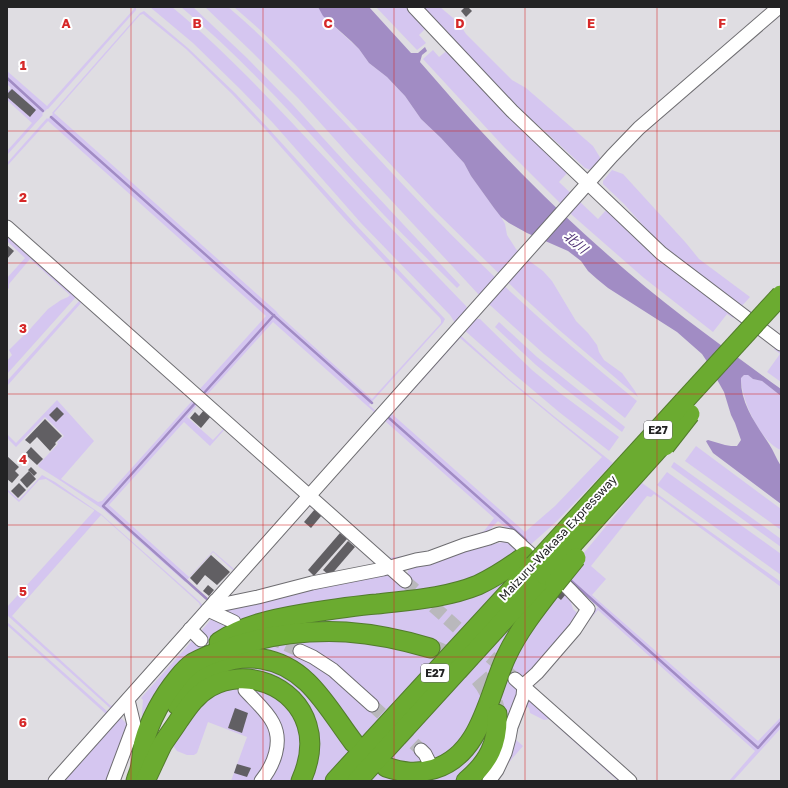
<svg xmlns="http://www.w3.org/2000/svg" width="788" height="788" viewBox="0 0 788 788" font-family="'Golos Text','Noto Sans JP',sans-serif">
	<style>
		.green { fill: #d5c6f0; fill-rule: evenodd }
		.water { fill: #a18cc4 }
		.lines { fill: none; stroke-linecap: round; stroke-linejoin: round }
		.stream { stroke: #a18cc4; stroke-width: 2.5 }
		.building { fill: #615f63 }
		.minor-tunnel { stroke: #b9b8bc; stroke-width: 13; stroke-dasharray: 13 6; stroke-linecap: butt }
		.highway-tunnel { stroke: #b9b8bc; stroke-width: 19; stroke-dasharray: 19 10; stroke-linecap: butt }
		.minor-casing { stroke: #6e6d71; stroke-width: 15 }
		.highway-casing { stroke: #527b2c; stroke-width: 21 }
		.minor { stroke: #fff; stroke-width: 13 }
		.highway { stroke: #6bab30; stroke-width: 19 }
		.highway-bridge-casing { stroke: #527b2c; stroke-width: 21; stroke-linecap: butt }
		.highway-bridge { stroke: #6bab30; stroke-width: 19 }
		.grid { fill: none; stroke: #d62828; stroke-width: 1; stroke-opacity: 0.55 }
		.labels { text-anchor: middle; stroke-width: 4; stroke-linejoin: round; paint-order: stroke }
		.shield { fill: #fff; stroke: #656566; stroke-width: 1 }
		.shield-label { font-size: 11px; font-weight: bold; fill: #232324 }
		.street-label { font-size: 12px; fill: #232324; stroke: #fff }
		.water-label { font-size: 13px; font-style: italic; fill: #4e3074; stroke: #fff }
		.grid-label { font-size: 13px; text-anchor: middle; font-weight: bold; fill: #d62828; stroke: #fff; stroke-width: 4; stroke-linejoin: round; paint-order: stroke }
	</style>
	<rect width="100%" height="100%" fill="#dfdde2"/>
	<g class="green">
		<polygon points="133,7 136,7 136,10 48,109 47,109 42,114 43,115 7,155 7,151 32,123 7,100 7,92 11,88 7,84 7,71 47,106 134,9"/>
		<path d="M150,7H172C229,54 278,108 329,162C374,211 420,258 466,306L468,310L455,323L450,315L361,223L273,123L240,89L193,43Z"/>
		<path d="M181,7H193L247,58L292,104L345,162L460,285L457,288C433,264 408,240 384,215C318,144 256,69 181,7Z"/>
		<path d="M205,7H228C257,31 283,58 309,85C350,127 390,172 431,214C496,281 565,343 637,401L625,418L544,354L480,296L350,156L298,98L252,52Z"/>
		<polygon points="234,7 318,7 322,13 337,29 359,49 369,63 387,77 405,96 421,119 441,138 464,163 471,176 494,208 501,217 505,224 507,235 516,249 524,257 543,271 552,281 576,321 588,333 597,345 599,352 604,360 622,373 635,391 638,397 558,329 521,295 484,259 434,210 295,64 259,29"/>
		<polygon points="376,7 408,7 427,27 419,35 426,43 417,50"/>
		<polygon points="420,7 440,7 459,23 466,34 512,80 526,88 593,146 601,159 591,170 585,168 540,127 511,103"/>
		<path d="M144,11L188,48L235,93L268,128L357,226L445,319L443,323L369,405L377,412L308,489L7,222V220L199,390L266,316L48,121L7,166V163L47,118L48,119L53,114L52,113L140,13ZM143,14L186,49L232,94L265,129L343,217L386,263L440,318L441,320V323L373,398L372,399L279,315L276,311L54,113L140,15ZM273,322L374,412L308,487L206,396Z"/>
		<polygon points="449,49 568,172 559,182 598,219 607,209 735,314 733,318 727,314 713,332 644,278 572,215 504,147 423,59 433,50 439,57"/>
		<polygon points="612,170 623,174 686,243 699,259 750,297 740,308 664,249 624,204 603,184 603,181"/>
		<polygon points="7,231 76,295 75,298 7,374 7,361 12,355 9,350 22,337 28,332 31,328 48,309 61,300 68,297 70,295 30,259 9,284 9,288 7,290 7,278 25,258 7,241"/>
		<path d="M82,300L199,403L187,417L213,440L226,426L302,496L235,572L213,552L185,582L104,510L58,479L39,467L38,465L58,444L57,442L64,436L45,417L16,447L7,438V434L16,443L57,400L94,441L61,479L98,502L102,501L192,401L83,303H81L7,386V381L79,301ZM184,422L210,446L225,429L299,495V498L235,570L213,551L189,577L109,505Z"/>
		<polygon points="473,319 480,319 532,370 560,393 619,437 609,451 559,412 514,374 463,329"/>
		<polygon points="499,322 537,357 625,427 622,432 564,388 536,365 495,327"/>
		<path d="M459,334L509,379L555,417L613,463L556,522L528,547L498,521L486,534L421,557L386,560L316,497ZM460,338L508,380L554,418L602,457L555,506L525,532L392,414ZM385,421L494,518L484,531L442,549L421,554L387,558L318,495Z"/>
		<polygon points="777,346 781,348 781,382 767,372 780,354 774,349"/>
		<path d="M744,375H748L753,379L762,381L781,396V450C760,442 741,399 741,378Z"/>
		<polygon points="696,446 781,509 781,530 685,461"/>
		<polygon points="674,462 781,539 781,547 671,467"/>
		<polygon points="667,472 781,554 781,575 657,485"/>
		<path d="M42,475L55,482L101,514L200,602L203,606V608L118,704L113,708H110L7,615V607L94,511V510L46,479L39,480L19,502L7,491V489L19,500ZM101,515L199,603L201,608L190,621L117,702L111,706L12,616Z"/>
		<polygon points="642,483 781,582 781,587 654,494 651,497 647,496 591,566 606,579 592,595 758,741 781,717 781,728 733,781 729,781 755,751 598,610 532,686 638,781 635,781 529,686 530,684 598,607 574,585 563,578"/>
		<polygon points="504,542 509,542 523,551 478,580 215,638 202,646 190,657 141,724 143,700 141,698 192,641 204,639 202,630 213,617 220,611 387,571 400,585 412,579 408,577 407,574 409,568 458,551"/>
		<path d="M507,574L513,575V578L327,781H306C312,769 316,756 315,742C313,704 281,672 242,673C232,673 222,676 212,680C207,683 202,688 197,688L196,687C204,676 219,668 232,665C241,663 251,663 260,664C308,669 325,717 352,749L359,741C347,727 338,711 326,696C300,663 272,647 229,656L228,655V653C296,633 363,632 430,654L434,644C371,622 305,624 241,639L239,638L240,636C262,625 287,621 311,618C336,614 361,610 386,608C411,605 436,604 461,596C477,591 492,583 507,574ZM301,648C322,655 338,669 355,684C361,690 369,696 375,703L370,708L349,690L342,687L332,678L329,671L311,659L299,654Z"/>
		<polygon points="559,586 569,596 573,609 578,614 579,617 526,677 518,674 520,691 487,781 474,781 491,715 506,667"/>
		<path d="M541,587L544,592C528,611 512,632 501,655C483,694 479,745 435,764L428,751L423,746L417,753L421,757L425,766L407,767L389,763L381,772C420,785 454,777 476,742C482,734 485,725 489,717H491C492,748 482,764 457,781H365Z"/>
		<polygon points="7,622 108,712 49,781 46,781 106,714 7,625"/>
		<polygon points="236,684 281,697 303,732 295,781 266,781 274,770 270,726 272,753 256,781 231,781 247,737 208,722 197,753 194,755 187,755 177,751 174,747 174,744 184,724 202,700"/>
		<polygon points="525,696 624,781 618,781 549,719 544,720 530,713 529,708 525,705 514,729 515,739 523,746 493,781"/>
		<polygon points="120,717 126,723 127,725 108,781 61,781"/>
	</g>
	<path class="water" d="M318,7H369L411,53H418L425,47L427,51L422,55L420,62C445,90 469,119 495,146C531,184 569,221 608,255C663,304 722,346 781,389V396L762,381L753,379L748,375H744L741,378C740,403 756,424 769,444C774,451 776,459 781,466V504L713,453L707,443L706,441L708,440L725,445L731,446H737L741,440L735,423L731,415L724,392L706,360L702,354L677,332L608,288L597,279L588,271L581,261L568,251L527,233L509,223L501,217L494,208L471,176L464,163L441,138L421,119L405,96L387,77L369,63L359,49L351,41L323,16Z"/>
	<g class="lines">
		<g class="stream">
			<polyline points="7,78 43,111"/>
			<polyline points="51,117 372,403"/>
			<polyline points="204,393 274,315"/>
			<polyline points="196,402 103,506 208,600"/>
			<polyline points="389,418 526,540"/>
			<polyline points="568,578 758,748 781,722"/>
		</g>
	</g>
	<g class="building">
		<polygon points="465,7 468,7 472,11 466,17 461,11"/>
		<polygon points="12,89 36,110 30,117 7,97 7,94"/>
		<polygon points="7,245 14,251 7,259"/>
		<polygon points="57,407 64,414 56,422 49,415"/>
		<polygon points="204,410 211,416 201,428 190,418 195,412 199,416"/>
		<polygon points="45,419 62,436 55,443 56,444 50,451 37,437 30,444 25,440"/>
		<polygon points="31,447 43,459 37,465 25,454"/>
		<polygon points="7,456 19,467 15,471 19,475 12,483 7,479"/>
		<polygon points="31,467 37,473 34,476 28,470"/>
		<polygon points="29,471 36,479 27,488 20,480"/>
		<polygon points="19,483 26,490 18,498 11,491"/>
		<polygon points="315,509 322,515 311,528 304,522"/>
		<polygon points="340,533 347,539 314,576 308,570"/>
		<polygon points="348,541 355,547 330,576 323,570"/>
		<polygon points="211,555 230,572 217,585 205,575 197,585 190,578"/>
		<polygon points="208,585 214,590 209,596 203,591"/>
		<polygon points="560,590 566,594 561,600 556,596"/>
		<polygon points="235,708 248,713 242,733 228,728"/>
		<polygon points="237,764 251,768 247,777 234,773"/>
	</g>
	<g class="lines">
		<g class="minor-tunnel">
			<polyline points="405,581 515,679"/>
			<polyline points="269,637 300,651"/>
			<polyline points="372,705 421,750"/>
		</g>
		<path class="highway-tunnel" d="M430,648C461,660 486,674 495,708"/>
		<g class="minor-casing">
			<g id="minor">
				<polyline points="414,7 512,111 661,253 781,344"/>
				<polyline points="7,227 405,581"/>
				<polyline points="215,601 220,605 224,604 258,597 312,583 383,569 416,560 429,558 464,545 489,538 499,534 511,536 536,559"/>
				<polyline points="208,610 234,622"/>
				<polyline points="190,629 201,640"/>
				<polyline points="300,651 313,657 333,670 372,705"/>
				<polyline points="515,679 630,781"/>
				<path d="M245,690C255,701 267,711 273,723C283,742 274,765 261,781"/>
				<polyline points="421,750 425,754 430,764"/>
				<polyline points="55,781 612,156 639,128 779,7"/>
				<polyline points="113,781 134,725 128,700"/>
				<polyline points="489,781 497,770 505,753 509,738 511,727 523,696 524,686 527,682 537,673 575,629 588,609 569,589 554,574"/>
			</g>
		</g>
		<g class="highway-casing">
			<g id="highway">
				<path d="M219,642C244,625 273,619 302,614C327,610 352,606 377,604C411,600 446,598 478,585C495,577 510,567 525,556"/>
				<path d="M177,705C186,686 201,672 220,664C233,658 248,657 262,659C308,666 328,709 354,743"/>
				<path d="M386,767C403,773 417,774 434,769C481,755 488,696 506,657C518,631 537,607 555,584"/>
				<path d="M136,781C137,777 139,773 140,769C142,761 142,751 144,742C150,720 163,696 178,678C182,673 187,667 193,663C202,658 211,654 221,651C260,636 304,630 346,632C375,634 403,640 430,648"/>
				<path d="M145,781C151,769 156,757 162,745C167,737 174,728 179,720C188,707 196,695 210,687C246,667 295,685 307,725C313,744 309,763 301,781"/>
				<polyline points="335,781 534,565"/>
				<polyline points="357,781 545,575"/>
				<path d="M466,781C489,762 498,743 497,714"/>
			</g>
		</g>
		<use href="#minor" class="minor"/>
		<use href="#highway" class="highway"/>
		<g class="highway-bridge-casing">
			<g id="highway-bridge">
				<polyline points="665,446 690,414"/>
				<polyline points="534,565 781,295"/>
				<polyline points="545,575 671,435"/>
				<polyline points="555,584 576,558"/>
			</g>
		</g>
		<use href="#highway-bridge" class="highway-bridge"/>
	</g>
	<path class="grid" d="M131,7V781M263,7V781M394,7V781M525,7V781M657,7V781M7,131H781M7,263H781M7,394H781M7,525H781M7,657H781"/>
	<g class="labels">
		<g class="shield">
			<rect x="644" y="421" width="28" height="18" rx="3"/>
			<rect x="421" y="664" width="28" height="18" rx="3"/>
		</g>
		<g class="shield-label">
			<text x="658" y="434">E27</text>
			<text x="435" y="677">E27</text>
		</g>
		<g class="street-label">
			<text transform="translate(558 538) rotate(-47)" y="4">Maizuru-Wakasa Expressway</text>
		</g>
		<g class="water-label">
			<text transform="translate(576 242) rotate(40)" y="5">北川</text>
		</g>
	</g>
	<g class="grid-label">
		<text x="66" y="28">A</text>
		<text x="197" y="28">B</text>
		<text x="328" y="28">C</text>
		<text x="460" y="28">D</text>
		<text x="591" y="28">E</text>
		<text x="722" y="28">F</text>
		<text x="23" y="70">1</text>
		<text x="23" y="202">2</text>
		<text x="23" y="333">3</text>
		<text x="23" y="464">4</text>
		<text x="23" y="596">5</text>
		<text x="23" y="727">6</text>
	</g>
	<rect width="788" height="788" fill="none" stroke="#232324" stroke-width="16"/>
</svg>
